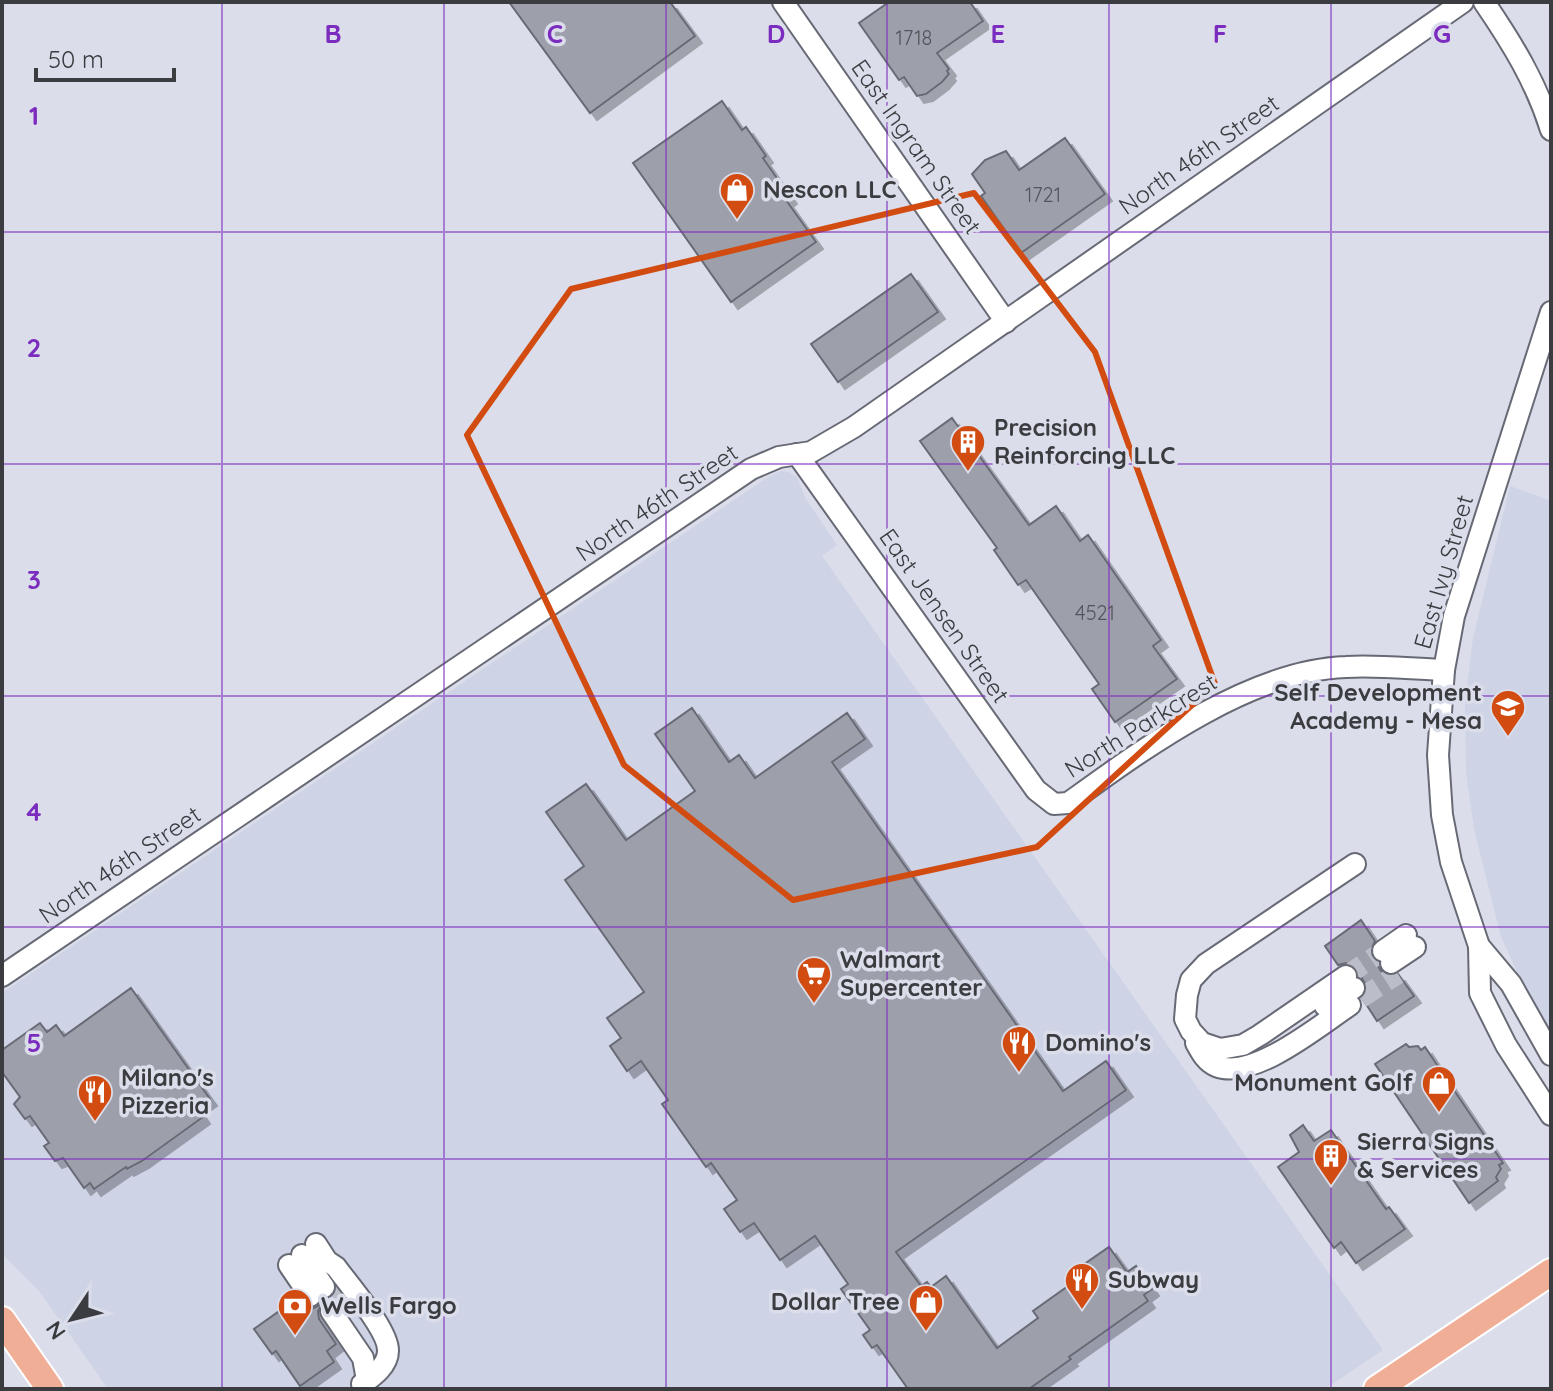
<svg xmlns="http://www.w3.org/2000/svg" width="1553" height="1391" viewBox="0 0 1553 1391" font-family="Quicksand,sans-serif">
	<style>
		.built { fill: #ced3e6 }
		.building { fill: #9da0ab; stroke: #686a75; stroke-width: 2; filter: url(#shadow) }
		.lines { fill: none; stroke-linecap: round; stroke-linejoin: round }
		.minor-tunnel { stroke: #bbbec8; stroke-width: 20; stroke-dasharray: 20 10; stroke-linecap: butt }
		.minor-casing { stroke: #676a75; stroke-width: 24 }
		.major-casing { stroke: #fff; stroke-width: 30 }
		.minor { stroke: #fff; stroke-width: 20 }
		.major { stroke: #f1ae97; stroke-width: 26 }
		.marked { fill: none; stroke: #d24b11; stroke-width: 6; stroke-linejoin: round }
		.grid { fill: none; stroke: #7b2cbf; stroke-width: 2; stroke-opacity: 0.55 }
		.labels { text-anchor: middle; stroke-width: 7; stroke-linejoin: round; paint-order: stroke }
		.number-label { font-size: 20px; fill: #53555b }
		.street-label { font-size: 24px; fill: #3a3c40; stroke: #dbdeea }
		.poi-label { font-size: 24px; font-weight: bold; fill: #3a3c40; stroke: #dbdeea; text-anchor: start }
		.grid-label { font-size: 26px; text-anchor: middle; font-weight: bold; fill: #7b2cbf; stroke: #dbdeea; stroke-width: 7; stroke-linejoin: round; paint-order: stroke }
	</style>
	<defs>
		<filter id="shadow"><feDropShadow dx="7" dy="7" stdDeviation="0" flood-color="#0004"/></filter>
	</defs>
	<rect width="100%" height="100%" fill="#dbdeea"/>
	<g class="built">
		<polygon points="781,471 789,472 797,477 805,497 837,545 822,556 1383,1350 1325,1389 108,1389 39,1291 2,1254 2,993 765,479"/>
		<polygon points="1510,486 1551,501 1551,1034 1524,987 1501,937 1474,829 1466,773 1465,703 1473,638"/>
	</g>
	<g class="building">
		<polygon points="509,2 670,2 695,36 590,113"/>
		<polygon points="889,2 970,2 983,21 937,53 949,69 947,71 949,74 942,82 926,94 917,96 904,77 899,80 859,23"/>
		<polygon points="722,101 742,130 746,127 766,156 763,158 790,197 786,200 816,242 731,302 633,163"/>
		<polygon points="1065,138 1105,194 1021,253 981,196 985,193 972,174 985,160 1006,151 1019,170"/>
		<polygon points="911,274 938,312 838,382 811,344"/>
		<polygon points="952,418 1029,525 1056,506 1080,541 1088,535 1161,640 1153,646 1177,679 1115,722 1092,689 1099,684 1026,580 1018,585 994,550 997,548 920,441"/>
		<polygon points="692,708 729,762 739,755 755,778 847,713 865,739 832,762 1063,1091 1106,1061 1126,1090 896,1252 921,1286 927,1282 931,1287 946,1276 997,1348 1038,1318 1033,1311 1075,1281 1070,1274 1109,1247 1127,1272 1136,1266 1152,1289 1144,1295 1148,1301 1069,1357 1071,1359 1029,1389 908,1389 877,1345 872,1348 863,1335 870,1330 841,1289 848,1284 815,1236 780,1260 754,1223 740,1232 724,1209 737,1200 711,1163 706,1167 662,1104 668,1100 641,1061 627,1071 610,1046 621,1038 607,1018 644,992 565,880 584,866 546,812 586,784 626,840 695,791 655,734"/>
		<polygon points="1361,920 1375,941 1370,953 1381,971 1391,976 1398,974 1414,996 1377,1021 1362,998 1367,987 1356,968 1346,963 1338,965 1325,946"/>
		<polygon points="131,988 210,1099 197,1108 203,1117 142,1161 127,1169 126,1167 94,1189 90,1183 84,1188 63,1158 55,1161 44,1146 49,1143 30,1116 25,1119 14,1104 20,1097 2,1072 2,1050 40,1023 47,1032 56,1025 64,1036"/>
		<polygon points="1406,1044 1409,1047 1418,1046 1421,1050 1425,1047 1503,1163 1499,1165 1501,1169 1496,1177 1498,1181 1469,1203 1375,1064"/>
		<polygon points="1303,1125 1314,1141 1331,1130 1386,1209 1389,1207 1405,1229 1356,1263 1341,1242 1334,1248 1278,1167 1299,1152 1290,1135"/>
		<polygon points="322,1300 324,1300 318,1311 319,1319 336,1344 327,1351 334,1362 300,1386 276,1351 272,1354 254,1329 278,1312 281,1316 299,1304 312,1309 318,1306"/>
	</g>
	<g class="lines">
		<g class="minor-tunnel">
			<polyline points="1346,976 1383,951"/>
			<polyline points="1361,998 1398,974"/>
			<polyline points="332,1281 347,1300"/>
		</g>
		<g class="minor-casing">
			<g id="minor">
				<polyline points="783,2 1006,322"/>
				<path d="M1484,2C1512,43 1536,82 1551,130"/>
				<polyline points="1551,312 1454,616 1444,670 1438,755 1442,815 1451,862 1479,946 1480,993 1506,1045 1551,1115"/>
				<path d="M797,454L1036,790L1054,804L1068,803L1078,796C1150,744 1253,670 1346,667C1378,665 1411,669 1444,670"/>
				<polyline points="1479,946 1511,984 1551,1055"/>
				<polyline points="1383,951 1406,935"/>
				<polyline points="1391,963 1415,947"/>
				<polyline points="2,976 751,469 779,457 811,452 854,427 1463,2"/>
				<polyline points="1346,976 1260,1035 1243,1045 1220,1049 1202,1043 1191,1031 1185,1019 1187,995 1191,980 1206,964 1355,864"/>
				<polyline points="1325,1006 1354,988"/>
				<path d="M1196,1043C1201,1052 1206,1062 1216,1066C1253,1081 1320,1025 1350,1005"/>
				<path d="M316,1244L327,1261L336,1267C349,1285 389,1331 388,1351C388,1366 372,1377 362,1384"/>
				<polyline points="302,1255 324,1287"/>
				<polyline points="289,1265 310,1296"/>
				<polyline points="331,1311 363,1358 367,1380"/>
			</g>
		</g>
		<g class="major-casing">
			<g id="major">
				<polyline points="2,1320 50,1389"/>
				<polyline points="1377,1389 1551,1272"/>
			</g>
		</g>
		<use href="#minor" class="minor"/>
		<use href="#major" class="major"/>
	</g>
	<path class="marked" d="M974,193L1095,352L1215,684L1037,847L793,900L624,765L467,435L571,289Z"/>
	<path class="grid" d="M222,2V1389M444,2V1389M666,2V1389M887,2V1389M1109,2V1389M1331,2V1389M2,232H1551M2,464H1551M2,696H1551M2,927H1551M2,1159H1551"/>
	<defs>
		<g id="shop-pin" transform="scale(1.8)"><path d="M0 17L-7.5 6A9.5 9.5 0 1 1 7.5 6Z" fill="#d24b11" stroke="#dbdeea"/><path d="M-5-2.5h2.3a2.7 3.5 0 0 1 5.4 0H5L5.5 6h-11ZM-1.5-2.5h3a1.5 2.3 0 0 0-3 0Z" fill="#fff"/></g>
		<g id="building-pin" transform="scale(1.8)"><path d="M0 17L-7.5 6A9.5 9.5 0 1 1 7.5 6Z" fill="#d24b11" stroke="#dbdeea"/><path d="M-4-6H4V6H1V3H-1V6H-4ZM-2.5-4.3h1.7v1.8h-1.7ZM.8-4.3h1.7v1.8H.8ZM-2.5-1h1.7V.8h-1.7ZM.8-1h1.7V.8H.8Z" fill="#fff"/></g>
		<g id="school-pin" transform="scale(1.8)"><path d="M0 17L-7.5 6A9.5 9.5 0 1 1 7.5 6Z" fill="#d24b11" stroke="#dbdeea"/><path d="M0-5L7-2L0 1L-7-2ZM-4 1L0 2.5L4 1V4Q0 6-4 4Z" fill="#fff"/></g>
		<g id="supermarket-pin" transform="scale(1.8)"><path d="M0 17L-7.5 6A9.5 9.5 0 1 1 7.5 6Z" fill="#d24b11" stroke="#dbdeea"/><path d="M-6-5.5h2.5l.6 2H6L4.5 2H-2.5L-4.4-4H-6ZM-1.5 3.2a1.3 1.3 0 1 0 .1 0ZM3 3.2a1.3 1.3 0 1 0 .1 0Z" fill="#fff"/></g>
		<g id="restaurant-pin" transform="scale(1.8)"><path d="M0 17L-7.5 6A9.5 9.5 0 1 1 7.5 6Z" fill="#d24b11" stroke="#dbdeea"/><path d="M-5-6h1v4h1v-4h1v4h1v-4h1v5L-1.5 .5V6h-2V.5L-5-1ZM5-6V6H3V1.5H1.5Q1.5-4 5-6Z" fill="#fff"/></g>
		<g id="bank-pin" transform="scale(1.8)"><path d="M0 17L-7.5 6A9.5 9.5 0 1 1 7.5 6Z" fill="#d24b11" stroke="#dbdeea"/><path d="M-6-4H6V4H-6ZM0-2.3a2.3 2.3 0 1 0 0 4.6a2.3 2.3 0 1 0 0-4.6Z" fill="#fff"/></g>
	</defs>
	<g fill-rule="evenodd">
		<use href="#shop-pin" x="737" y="190"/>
		<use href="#building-pin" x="968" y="442"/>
		<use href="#school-pin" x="1508" y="707"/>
		<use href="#supermarket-pin" x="814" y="974"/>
		<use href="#restaurant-pin" x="1019" y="1043"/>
		<use href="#shop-pin" x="1439" y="1083"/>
		<use href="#restaurant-pin" x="95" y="1092"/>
		<use href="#building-pin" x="1331" y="1156"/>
		<use href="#restaurant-pin" x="1082" y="1280"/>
		<use href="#shop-pin" x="926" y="1302"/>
		<use href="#bank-pin" x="295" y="1306"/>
	</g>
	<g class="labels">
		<g class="number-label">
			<text x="914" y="45">1718</text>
			<text x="1043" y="202">1721</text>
			<text x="1095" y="620">4521</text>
		</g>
		<g class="street-label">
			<text transform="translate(916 147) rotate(55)" y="8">East Ingram Street</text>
			<text transform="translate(1199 155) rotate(-35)" y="8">North 46th Street</text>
			<text transform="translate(657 503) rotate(-34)" y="8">North 46th Street</text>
			<text transform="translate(1444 572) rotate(-74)" y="8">East Ivy Street</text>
			<text transform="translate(944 616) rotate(55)" y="8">East Jensen Street</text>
			<text transform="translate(1141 726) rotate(-32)" y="8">North Parkcrest</text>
			<text transform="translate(120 865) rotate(-34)" y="8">North 46th Street</text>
		</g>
		<g class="poi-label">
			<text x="763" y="198">Nescon LLC</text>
			<text x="994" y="436">Precision<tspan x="994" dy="28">Reinforcing LLC</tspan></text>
			<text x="1482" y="701" text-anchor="end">Self Development<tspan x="1482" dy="28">Academy - Mesa</tspan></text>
			<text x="840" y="968">Walmart<tspan x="840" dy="28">Supercenter</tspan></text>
			<text x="1045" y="1051">Domino's</text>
			<text x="121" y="1086">Milano's<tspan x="121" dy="28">Pizzeria</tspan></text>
			<text x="1413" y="1091" text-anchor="end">Monument Golf</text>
			<text x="1357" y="1150">Sierra Signs<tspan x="1357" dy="28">&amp; Services</tspan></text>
			<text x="1108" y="1288">Subway</text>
			<text x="900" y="1310" text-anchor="end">Dollar Tree</text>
			<text x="321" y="1314">Wells Fargo</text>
		</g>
	</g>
	<g class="grid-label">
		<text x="333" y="43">B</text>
		<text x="555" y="43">C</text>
		<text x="776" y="43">D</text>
		<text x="998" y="43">E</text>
		<text x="1220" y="43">F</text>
		<text x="1442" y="43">G</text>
		<text x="34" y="125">1</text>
		<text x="34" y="357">2</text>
		<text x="34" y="589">3</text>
		<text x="34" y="821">4</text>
		<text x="34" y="1052">5</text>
	</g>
	<rect width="1553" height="1391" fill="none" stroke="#3a3c40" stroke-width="8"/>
	<g transform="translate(72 1319) rotate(235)" stroke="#dbdeea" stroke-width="6" paint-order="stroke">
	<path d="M0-6L14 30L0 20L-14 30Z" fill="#3a3c40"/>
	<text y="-12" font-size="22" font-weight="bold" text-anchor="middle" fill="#3a3c40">N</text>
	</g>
	<path d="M36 68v12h138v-12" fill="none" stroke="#3a3c40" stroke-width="4"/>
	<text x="48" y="68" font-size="24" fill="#3a3c40" stroke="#dbdeea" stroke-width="6" paint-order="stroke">50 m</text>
</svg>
